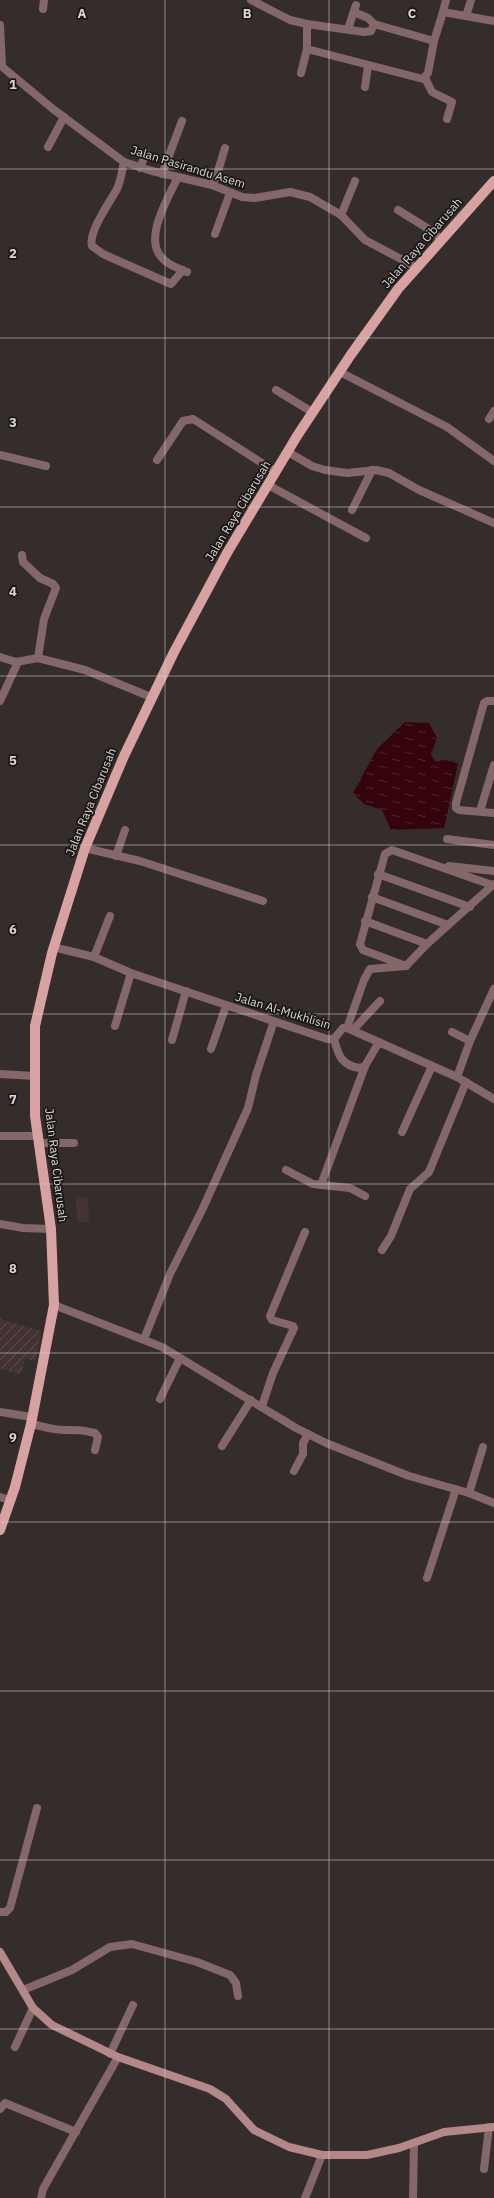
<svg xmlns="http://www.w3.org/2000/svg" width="494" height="2198" viewBox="0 0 494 2198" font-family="'IBM Plex Sans',sans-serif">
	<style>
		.built { fill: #433334 }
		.industrial { fill: url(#industrial-furrows) }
		.water { fill: url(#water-ripples) }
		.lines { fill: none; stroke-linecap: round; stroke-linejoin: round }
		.street { stroke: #846869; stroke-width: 8 }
		.secondary { stroke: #b38889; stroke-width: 8 }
		.primary { stroke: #d8a1a2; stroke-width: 10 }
		.grid { fill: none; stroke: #ddd7d7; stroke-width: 1; stroke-opacity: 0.55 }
		.labels { text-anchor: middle; stroke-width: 3.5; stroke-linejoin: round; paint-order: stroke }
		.street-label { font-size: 12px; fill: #ddd7d7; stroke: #1a1616 }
		.grid-label { font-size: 13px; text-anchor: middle; font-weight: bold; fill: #ddd7d7; stroke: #1a1616; stroke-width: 3.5; stroke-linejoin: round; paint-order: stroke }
	</style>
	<defs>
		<pattern id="industrial-furrows" width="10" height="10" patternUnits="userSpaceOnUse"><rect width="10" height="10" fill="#433334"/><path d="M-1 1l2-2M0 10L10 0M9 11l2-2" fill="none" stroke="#5e5051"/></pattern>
		<pattern id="water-ripples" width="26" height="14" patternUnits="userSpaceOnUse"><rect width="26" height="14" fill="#34030b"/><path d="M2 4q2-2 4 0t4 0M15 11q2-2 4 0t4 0" fill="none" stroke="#51272e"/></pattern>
	</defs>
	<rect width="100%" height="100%" fill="#352c2c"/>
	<polygon class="built" points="76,1197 88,1197 89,1222 77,1222"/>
	<polygon class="industrial" points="0,1319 41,1331 36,1361 25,1359 21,1374 0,1369"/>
	<polygon class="water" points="405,722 429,723 437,738 431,755 436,762 447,759 458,764 444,828 391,830 382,810 364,804 353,793 377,749"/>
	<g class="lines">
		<g class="street">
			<polyline points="251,0 290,20 307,24 307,49 423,79 428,73 434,41 443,12 494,21"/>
			<polyline points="43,9 44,0"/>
			<polyline points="354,12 368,18 374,24"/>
			<polyline points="443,12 446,0"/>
			<polyline points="466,16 471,0"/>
			<polyline points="307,24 364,32 371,31 374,24 434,41"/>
			<polyline points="0,25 2,66"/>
			<polyline points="348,29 356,5"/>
			<polyline points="0,65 53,109 124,162 152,171 212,185 242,197 255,198 290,192 310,197 341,215 365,240 416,267"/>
			<polyline points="301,73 307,49"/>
			<polyline points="425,78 432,92 452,102 447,119"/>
			<polyline points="365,87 368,66"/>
			<polyline points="48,147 64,117"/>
			<path d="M124,162C122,171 121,180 117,189C110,202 88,232 92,246L103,254L171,284L183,270"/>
			<polyline points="140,168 146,153"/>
			<polyline points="162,174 182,121"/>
			<path d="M178,177C169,196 146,234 159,254C165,264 178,268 187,272"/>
			<polyline points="212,185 218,171 225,148"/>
			<polyline points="398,210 427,228 441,239"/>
			<polyline points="341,215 355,181"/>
			<polyline points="215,234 230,193"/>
			<polyline points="340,372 447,427 494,461"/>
			<polyline points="276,390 312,412"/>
			<polyline points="489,419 494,411"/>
			<polyline points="288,452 312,466 325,470 347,473 376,470 389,473 419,490 494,523"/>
			<polyline points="0,455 46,466"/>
			<polyline points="157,460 183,421 193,419 276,472"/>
			<polyline points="268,485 366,538"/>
			<polyline points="352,510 372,470"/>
			<polyline points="22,555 23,562 40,578 53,584 56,588 44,619 38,658"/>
			<polyline points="0,657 16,662 38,658 85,670 151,697"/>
			<polyline points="0,701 18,662"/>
			<polyline points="494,701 487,701 484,703 456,803 456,808 459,810 494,813"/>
			<polyline points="480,811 494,765"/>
			<polyline points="447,839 494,845"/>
			<polyline points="85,848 140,861 263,901"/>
			<polyline points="116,856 125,830"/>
			<polyline points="449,866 494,871"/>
			<polyline points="378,874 470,907"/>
			<polyline points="372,897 448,925"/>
			<polyline points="365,921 427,944"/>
			<polyline points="53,947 94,957 131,973 327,1039 334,1039 343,1028 347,1028 457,1077 494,1099"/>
			<polyline points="94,957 110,916"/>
			<polyline points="406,966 363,950 360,944 385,854 392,850 492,885"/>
			<polyline points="115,1026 131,973"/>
			<polyline points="347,1028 364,980 370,969 406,966 427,944 494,884"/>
			<polyline points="353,1030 380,1001"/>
			<polyline points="452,1032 470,1041"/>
			<path d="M334,1039C338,1055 342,1066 360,1068L365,1066L379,1042"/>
			<polyline points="172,1040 186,991"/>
			<polyline points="211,1049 226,1006"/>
			<polyline points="0,1074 34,1076"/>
			<polyline points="457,1077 470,1041 494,989"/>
			<polyline points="402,1132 432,1066"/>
			<polyline points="0,1136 39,1136"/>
			<polyline points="40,1143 74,1143"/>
			<polyline points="286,1170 313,1184 350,1188 365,1196"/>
			<polyline points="321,1185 365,1066"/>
			<polyline points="0,1224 23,1228 51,1229"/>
			<polyline points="382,1250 391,1236 410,1189 429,1172 466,1082"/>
			<polyline points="54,1305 162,1347 296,1428 326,1443 409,1476 469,1493 494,1503"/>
			<polyline points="144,1339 170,1274 203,1208 248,1108 256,1075 274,1021"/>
			<polyline points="160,1399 180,1358"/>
			<polyline points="262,1406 273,1373 294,1328 293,1326 272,1320 270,1316 305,1232"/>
			<polyline points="0,1412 32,1417"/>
			<path d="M31,1424C42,1426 55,1431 67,1430C79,1430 83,1430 95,1433L98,1437L95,1450"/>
			<polyline points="222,1446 251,1400"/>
			<polyline points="294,1471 303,1454 303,1443 308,1434"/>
			<polyline points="469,1493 483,1447"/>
			<polyline points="0,1497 10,1500"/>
			<polyline points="427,1578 456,1489"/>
			<polyline points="0,1912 6,1912 10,1908 37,1808"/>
			<polyline points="23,1990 72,1970 110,1947 132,1944 197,1962 230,1975 236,1983 238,1996"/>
			<polyline points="15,2047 33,2008"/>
			<polyline points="110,2054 133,2005"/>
			<polyline points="0,2109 5,2103 76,2132"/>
			<polyline points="484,2169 489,2127"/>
			<polyline points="41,2198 43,2189 118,2057"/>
			<polyline points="305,2198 322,2155"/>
			<polyline points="413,2198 414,2143"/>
		</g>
		<polyline class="secondary" points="0,1952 33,2008 52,2025 118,2057 210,2089 226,2099 254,2130 289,2147 322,2155 367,2155 399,2148 444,2132 494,2127"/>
		<polyline class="primary" points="0,1530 15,1487 31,1424 54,1305 51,1229 35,1116 35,1026 52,953 85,848 124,756 174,652 227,553 297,436 350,356 398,289 494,181"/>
	</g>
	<path class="grid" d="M165,0V2198M329,0V2198M0,169H494M0,338H494M0,507H494M0,676H494M0,845H494M0,1014H494M0,1184H494M0,1353H494M0,1522H494M0,1691H494M0,1860H494M0,2029H494"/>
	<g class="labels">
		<g class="street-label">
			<text transform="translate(188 167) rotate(17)" y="4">Jalan Pasirandu Asem</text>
			<text transform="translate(422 243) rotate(-49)" y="4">Jalan Raya Cibarusah</text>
			<text transform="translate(238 511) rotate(-59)" y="4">Jalan Raya Cibarusah</text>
			<text transform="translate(91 802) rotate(-68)" y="4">Jalan Raya Cibarusah</text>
			<text transform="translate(283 1011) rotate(17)" y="4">Jalan Al-Mukhlisin</text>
			<text transform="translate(56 1165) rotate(83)" y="4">Jalan Raya Cibarusah</text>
		</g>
	</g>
	<g class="grid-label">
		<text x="82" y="18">A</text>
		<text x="247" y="18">B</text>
		<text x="412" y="18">C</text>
		<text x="13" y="89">1</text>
		<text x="13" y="258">2</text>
		<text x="13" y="427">3</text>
		<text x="13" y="596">4</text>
		<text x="13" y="765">5</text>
		<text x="13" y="934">6</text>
		<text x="13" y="1104">7</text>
		<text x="13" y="1273">8</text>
		<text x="13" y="1442">9</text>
	</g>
</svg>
